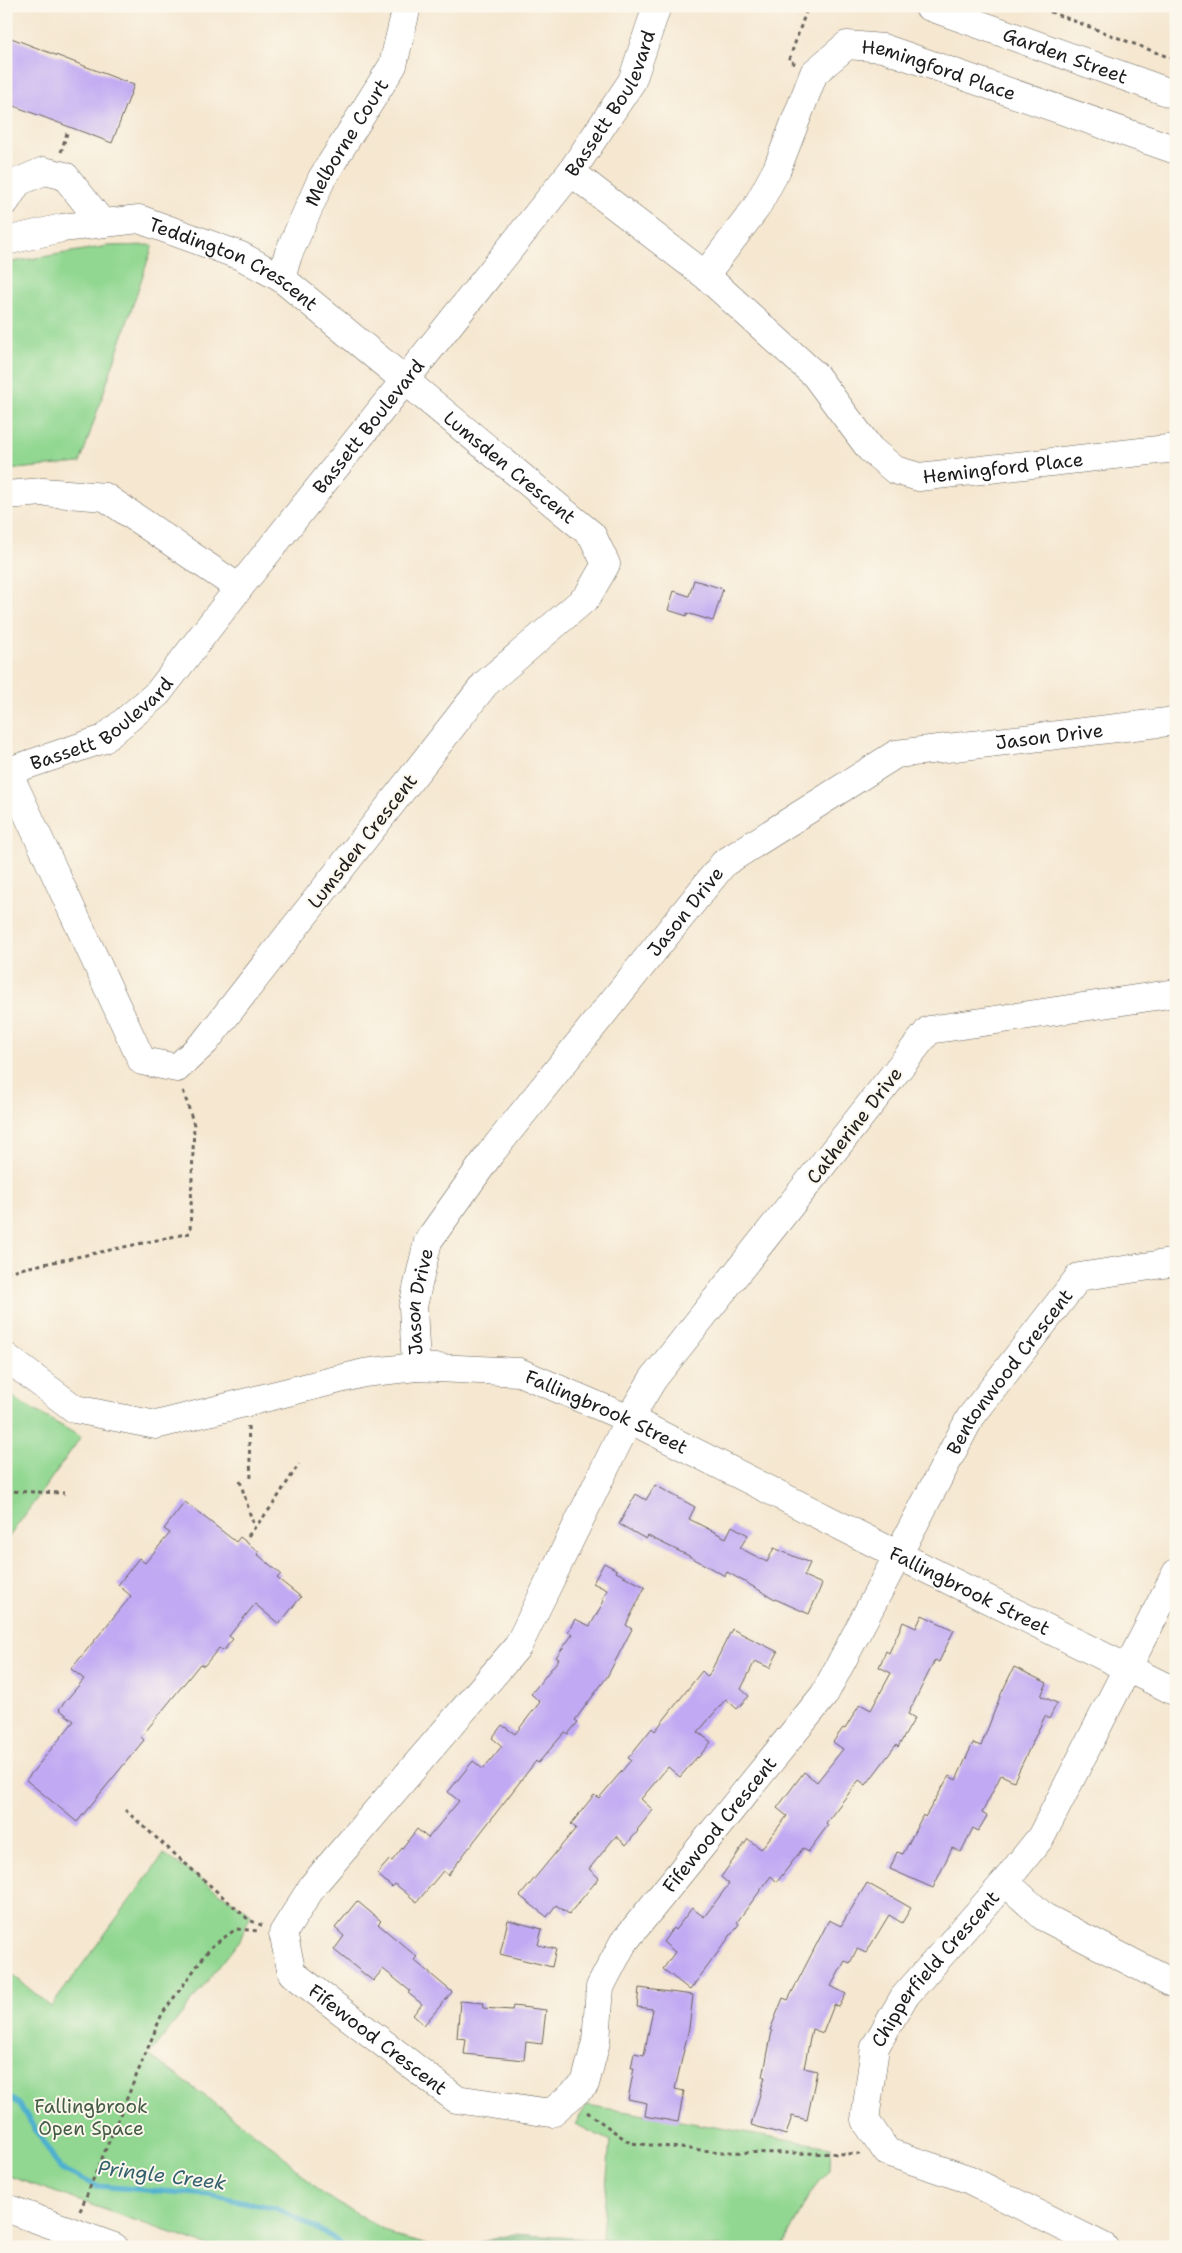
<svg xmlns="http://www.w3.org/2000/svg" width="1182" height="2253" viewBox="0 0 1182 2253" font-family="'Shantell Sans',sans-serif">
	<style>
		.green { fill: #91d791; stroke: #567a56 }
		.forest { fill: #74b87b; stroke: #486a4c }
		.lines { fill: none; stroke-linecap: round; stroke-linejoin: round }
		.stream { stroke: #4eb0cd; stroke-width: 5.5 }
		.building { fill: #c1a9f3 }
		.minor-casing { stroke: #68635b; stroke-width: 29 }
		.path { stroke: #68635b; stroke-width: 3; stroke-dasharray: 4 4; stroke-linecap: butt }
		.minor { stroke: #fff; stroke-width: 28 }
		.labels { text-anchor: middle; stroke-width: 4; stroke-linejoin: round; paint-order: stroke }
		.street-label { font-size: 19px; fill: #1c1c1c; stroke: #fbf7ec }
		.park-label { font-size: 19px; fill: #455d45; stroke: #fbf7ec }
		.water-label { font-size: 20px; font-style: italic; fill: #325f6c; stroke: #fbf7ec }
	</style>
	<rect width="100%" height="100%" fill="#fbf7ec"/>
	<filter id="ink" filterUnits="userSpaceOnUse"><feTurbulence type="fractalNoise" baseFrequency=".02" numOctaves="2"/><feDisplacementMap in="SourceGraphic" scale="10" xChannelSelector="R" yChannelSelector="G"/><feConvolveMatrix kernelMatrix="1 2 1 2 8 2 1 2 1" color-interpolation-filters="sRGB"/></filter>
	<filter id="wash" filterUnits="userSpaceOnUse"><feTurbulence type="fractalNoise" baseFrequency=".0096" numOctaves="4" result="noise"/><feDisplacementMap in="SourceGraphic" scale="20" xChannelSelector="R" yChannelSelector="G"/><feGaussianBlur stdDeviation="1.12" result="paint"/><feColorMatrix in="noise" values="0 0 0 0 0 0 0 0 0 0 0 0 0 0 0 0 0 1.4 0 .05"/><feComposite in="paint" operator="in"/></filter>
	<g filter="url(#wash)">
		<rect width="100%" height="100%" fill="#f5e7d0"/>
		<g class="green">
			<polygon points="153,245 80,463 6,470 6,263 108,246"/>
			<polygon points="6,1391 18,1401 81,1437 6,1541"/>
			<polygon points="164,1854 251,1914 240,1940 149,2055 275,2148 322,2194 397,2237 436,2247 211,2247 6,2175 6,1969 51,2007"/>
			<polygon points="587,2105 831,2147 830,2169 809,2195 782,2247 601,2247 610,2141 575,2124"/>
		</g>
		<polygon class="forest" points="514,2234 647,2243 661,2247 461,2247"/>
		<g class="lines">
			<polyline class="stream" points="6,2095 19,2104 60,2168 96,2186 211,2195 279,2209 328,2235 345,2247"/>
		</g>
		<g id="blocks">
			<g class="building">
				<polygon points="6,36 134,85 112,143 14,106 6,110"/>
				<polygon points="694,580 723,589 713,621 687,613 687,616 668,610 674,591 689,596"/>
				<polygon points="655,1485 695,1507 689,1519 726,1538 732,1526 748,1535 740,1548 767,1562 774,1548 810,1563 804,1576 822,1584 809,1614 775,1599 727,1572 725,1576 689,1556 648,1536 646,1539 619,1524 636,1494 646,1500"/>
				<polygon points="185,1502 236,1542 240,1537 259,1552 257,1554 281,1574 277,1578 301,1597 279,1624 255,1604 229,1636 233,1639 223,1651 219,1648 204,1666 200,1664 141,1737 144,1740 77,1822 26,1780 74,1721 59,1709 84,1679 71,1669 131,1596 118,1585 139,1558 145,1563 170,1533 164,1529"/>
				<polygon points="604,1563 617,1570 616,1572 645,1587 626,1625 632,1629 607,1677 575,1720 578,1722 568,1734 565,1732 538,1763 536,1761 448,1875 443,1871 417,1902 395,1884 392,1887 377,1874 390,1859 392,1861 417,1829 428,1838 459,1801 448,1792 473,1761 483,1769 502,1746 492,1738 502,1725 515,1734 540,1702 531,1694 559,1659 556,1657 573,1634 568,1632 575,1619 590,1626 604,1601 602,1600 607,1590 593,1583"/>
				<polygon points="922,1615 954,1630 939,1662 935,1660 908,1714 915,1718 898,1747 896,1745 866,1785 859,1780 826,1823 828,1825 808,1852 803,1848 777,1882 771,1876 737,1922 739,1924 690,1990 663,1969 675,1952 663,1942 673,1928 675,1930 692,1908 704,1917 729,1884 721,1877 748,1839 761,1849 787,1816 777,1808 804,1772 817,1782 843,1749 833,1742 843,1728 845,1729 860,1704 871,1710 891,1673 879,1667 886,1651 889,1653 903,1622 916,1628"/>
				<polygon points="732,1629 778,1652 770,1668 755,1661 741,1689 749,1696 737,1709 726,1699 698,1732 711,1742 698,1758 697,1757 680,1777 668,1767 641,1799 653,1810 637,1830 638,1831 626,1845 616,1836 589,1869 599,1878 569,1914 556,1905 547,1917 520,1896 576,1828 571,1824 594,1795 599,1798 631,1760 628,1758 652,1728 655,1731 702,1671 708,1677"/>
				<polygon points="1014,1667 1047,1683 1041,1696 1057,1703 1049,1719 1045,1716 1014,1781 1001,1775 982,1813 987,1816 978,1831 973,1828 961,1852 952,1848 933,1888 890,1869 897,1852 903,1854 923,1815 925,1817 949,1776 956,1780 973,1743 981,1746 1001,1694"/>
				<polygon points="867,1883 911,1908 902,1923 889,1915 866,1953 857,1949 850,1963 845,1961 831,1986 846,1994 839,2007 834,2005 823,2033 812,2029 804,2068 817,2071 807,2120 792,2116 786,2135 751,2125 765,2077 763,2077 772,2031 770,2030 783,1998 788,2000 829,1920 841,1926"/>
				<polygon points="357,1901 381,1921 378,1924 417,1957 414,1960 452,1992 424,2025 413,2015 422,2004 408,1993 410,1991 383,1969 373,1981 334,1950 344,1936 335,1928"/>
				<polygon points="508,1920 542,1929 538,1945 556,1949 552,1967 500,1954"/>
				<polygon points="639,1988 693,1995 689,2028 675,2089 684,2091 678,2122 645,2116 647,2103 628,2099 634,2068 631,2068 634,2053 644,2055 653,2009 637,2007"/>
				<polygon points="460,2001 484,2003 483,2008 512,2010 513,2006 546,2010 542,2044 526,2042 524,2060 464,2054 466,2039 457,2038"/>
			</g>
		</g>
	</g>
	<g filter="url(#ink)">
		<use href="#blocks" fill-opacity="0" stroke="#68635b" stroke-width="1"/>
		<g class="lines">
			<g class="minor-casing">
				<g id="minor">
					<path id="s1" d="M928,6L1176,95"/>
					<path id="s2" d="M571,172L705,275L815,375L870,449L895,470L919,477L1176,448"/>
					<polyline points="6,201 18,182 44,171 65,176 102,223"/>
					<path id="s3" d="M6,241L62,228L139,219L241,256L281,278L592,535L606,564L587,597L485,684L205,1042L177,1068L142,1061L8,772"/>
					<path id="s4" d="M705,275L756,208L777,169L814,73L847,45L883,48L1176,150"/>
					<path id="s5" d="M281,278L288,255L322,178L393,65L407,6"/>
					<polyline points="6,495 43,492 105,497 239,588"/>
					<path id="s6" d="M6,772L104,739L158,693L239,588L571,172L632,81L657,6"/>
					<path id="s7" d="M1176,993L929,1030L653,1379L629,1419L518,1646L314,1884L283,1933L292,1973L456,2099L551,2113L585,2084L596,2042L600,1987L623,1943L824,1695L970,1418L1079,1277L1176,1262"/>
					<path id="s8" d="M6,1357L75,1409L156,1425L364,1373L416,1367L519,1372L629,1419L898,1555L1176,1692"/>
					<path id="s9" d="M416,1367L413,1306L428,1241L490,1154L724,863L896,754L1176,721"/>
					<polyline points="1005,1882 1044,1917 1176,1985"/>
					<polyline points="6,2208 114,2247"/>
					<path id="s10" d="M1104,2247L968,2179L887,2152L865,2120L875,2047L904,1997L1005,1882L1041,1837L1176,1573"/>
				</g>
			</g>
			<g class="path">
				<polyline points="1035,6 1176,60"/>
				<polyline points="795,64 789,60 808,6"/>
				<polyline points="61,152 67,133"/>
				<polyline points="6,1272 190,1233 194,1125 183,1090"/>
				<polyline points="248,1426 251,1478"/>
				<polyline points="240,1481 254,1527"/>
				<polyline points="6,1491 65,1493"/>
				<polyline points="248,1536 272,1506 299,1464"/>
				<polyline points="125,1810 249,1920 264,1926"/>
				<polyline points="587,2112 630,2143 721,2152 860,2154"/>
				<polyline points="80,2211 162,2014 211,1947 236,1929 260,1931"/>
			</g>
			<use href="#minor" class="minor"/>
		</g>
	</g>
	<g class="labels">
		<g class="street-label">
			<text dy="7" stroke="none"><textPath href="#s1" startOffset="146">Garden Street</textPath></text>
			<text dy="7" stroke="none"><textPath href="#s4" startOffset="370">Hemingford Place</textPath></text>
			<text dy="7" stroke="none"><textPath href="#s6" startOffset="919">Bassett Boulevard</textPath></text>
			<text dy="7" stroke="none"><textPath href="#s5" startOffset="151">Melborne Court</textPath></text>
			<text dy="7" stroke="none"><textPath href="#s3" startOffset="240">Teddington Crescent</textPath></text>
			<text dy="7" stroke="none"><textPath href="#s6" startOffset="514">Bassett Boulevard</textPath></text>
			<text dy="7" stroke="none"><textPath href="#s2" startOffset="552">Hemingford Place</textPath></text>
			<text dy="7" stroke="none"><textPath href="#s3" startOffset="586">Lumsden Crescent</textPath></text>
			<text dy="7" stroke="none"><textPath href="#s6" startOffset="109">Bassett Boulevard</textPath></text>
			<text dy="7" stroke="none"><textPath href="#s9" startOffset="966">Jason Drive</textPath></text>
			<text transform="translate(362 841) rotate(-52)" y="7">Lumsden Crescent</text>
			<text dy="7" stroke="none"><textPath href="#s9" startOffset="546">Jason Drive</textPath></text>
			<text transform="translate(854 1125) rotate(-52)" y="7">Catherine Drive</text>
			<text dy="7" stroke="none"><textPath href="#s9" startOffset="66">Jason Drive</textPath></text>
			<text dy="7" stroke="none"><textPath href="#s7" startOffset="2595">Bentonwood Crescent</textPath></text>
			<text dy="7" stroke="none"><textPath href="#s8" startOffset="635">Fallingbrook Street</textPath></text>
			<text dy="7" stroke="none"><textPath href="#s8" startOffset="1040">Fallingbrook Street</textPath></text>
			<text dy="7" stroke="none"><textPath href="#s7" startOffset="2055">Fifewood Crescent</textPath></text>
			<text dy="7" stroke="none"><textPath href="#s10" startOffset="449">Chipperfield Crescent</textPath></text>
			<text dy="7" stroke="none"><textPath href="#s7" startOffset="1515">Fifewood Crescent</textPath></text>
		</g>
		<g class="park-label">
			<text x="91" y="2113">Fallingbrook<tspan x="91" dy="22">Open Space</tspan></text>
		</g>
		<g class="water-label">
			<text transform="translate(162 2175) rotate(7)" y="7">Pringle Creek</text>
		</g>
	</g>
	<rect width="1182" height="2253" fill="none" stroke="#fbf7ec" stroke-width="25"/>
</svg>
